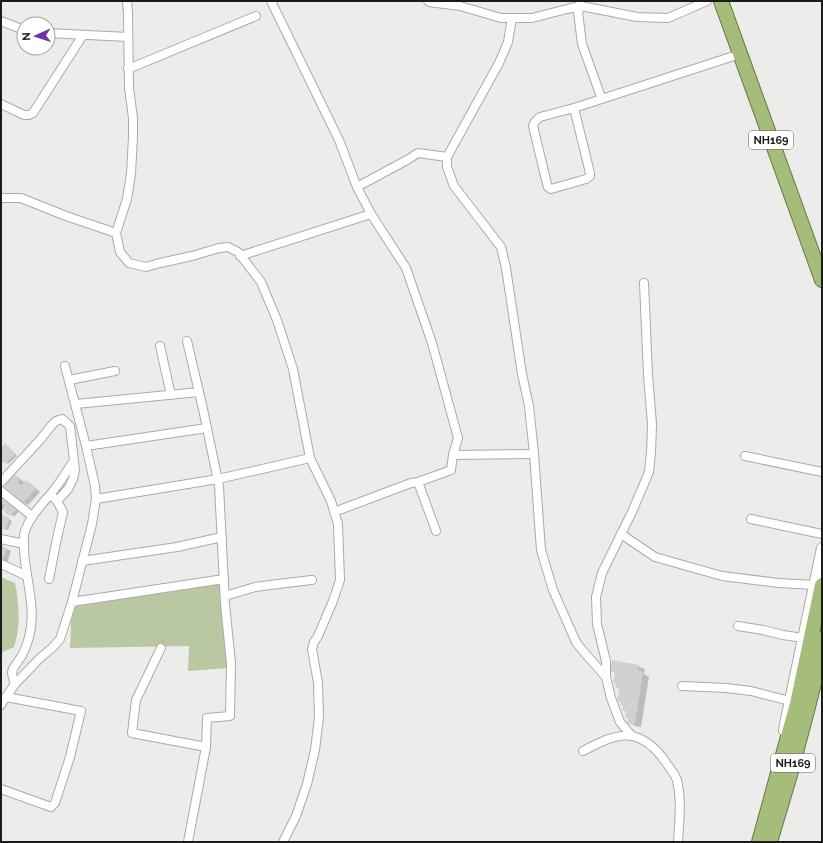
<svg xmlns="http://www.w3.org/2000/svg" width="823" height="843" viewBox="0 0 823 843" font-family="Raleway,sans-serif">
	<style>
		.green { fill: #b9c8a0 }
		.shadow { fill: #0003 }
		.building { fill: #d1d2cf }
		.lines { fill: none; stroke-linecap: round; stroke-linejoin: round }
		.minor-casing { stroke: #aaaba8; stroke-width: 10 }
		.tertiary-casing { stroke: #aaaba8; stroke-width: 12 }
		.trunk-casing { stroke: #677943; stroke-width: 16 }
		.minor { stroke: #fff; stroke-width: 8 }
		.tertiary { stroke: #fff; stroke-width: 10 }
		.trunk { stroke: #a6bc7a; stroke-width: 14 }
		.labels { text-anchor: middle; stroke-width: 3.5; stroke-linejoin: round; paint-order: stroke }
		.shield { fill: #fff; stroke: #5f5f5f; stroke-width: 1 }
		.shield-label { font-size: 11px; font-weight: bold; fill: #1b1b1a }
	</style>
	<rect width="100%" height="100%" fill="#ecedea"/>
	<g class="green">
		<path d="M1,577L15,583C19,604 21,627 14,647L3,652L1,654Z"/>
		<polygon points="221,581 228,668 188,671 189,646 70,648 72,602"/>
	</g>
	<g class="shadow">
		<polygon points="8,446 17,456 8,464 1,458 1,448"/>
		<polygon points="15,475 25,483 26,482 31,484 40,492 28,505 23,502"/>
		<polygon points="1,496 19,511 14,517 6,511 6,505 3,510 1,509"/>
		<polygon points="1,515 12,521 8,530 2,528 1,529"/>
		<polygon points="1,546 11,551 7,563 1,560"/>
		<polygon points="638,666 645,669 644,674 649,677 641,727 635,726 628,722 629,719 626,717 627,712 624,710 624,706 621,704 622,703 618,700 620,689 616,687 617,684 614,682 616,673 611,671"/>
	</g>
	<g class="building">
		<polygon points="5,443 15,454 5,464 1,460 1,447"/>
		<polygon points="15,474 20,479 18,483 22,485 26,480 36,489 23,503 4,486"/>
		<polygon points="1,496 17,509 10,516 4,512 6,507 3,504 1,507"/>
		<polygon points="1,514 10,518 5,530 1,528"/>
		<polygon points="1,545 7,548 2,561 1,560"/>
		<polygon points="612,660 639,665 638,671 643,672 635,724 627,723 628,718 625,718 626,711 622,711 623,705 620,705 621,702 617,701 619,688 615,687 616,683 613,683 615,672 610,671"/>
	</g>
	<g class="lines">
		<g class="minor-casing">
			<g id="minor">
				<polyline points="127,1 128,13 129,88 133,118 133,137 131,174 127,199 116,233 120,252 129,263 146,267 160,263 192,256 219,248 228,247 238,252 261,282 277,320 293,369 310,458 331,501 338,524 340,580 333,601 318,636 314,642 312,649 318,683 319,717 315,750 307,784 296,816 283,842"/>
				<polyline points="271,1 339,140 357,187 371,214 406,268 432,343 458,438 453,455 451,470 418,482 411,483 334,512"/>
				<polyline points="428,1 429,2 460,6 501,18 532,18 567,9 581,6 637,17 668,18 707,1"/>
				<polyline points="580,3 581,6 578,12 582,44 600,94"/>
				<polyline points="512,18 508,42 499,63 447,157 447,167 454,186 501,247 506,268 522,374 529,406 534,454 541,550 553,590 576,642 583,651 606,677"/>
				<polyline points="1,21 24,30"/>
				<polyline points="48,33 128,37"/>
				<polyline points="128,69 256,16"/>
				<polyline points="1,104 24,115 29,115 33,113 83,35"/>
				<path d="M574,108L590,173V176L586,179L551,189L548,187L547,184L533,126C534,122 536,120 540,117Z"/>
				<polyline points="574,108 740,54"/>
				<polyline points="357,187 407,160 418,153 447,157"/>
				<polyline points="1,198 21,198 66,216 116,233"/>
				<polyline points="240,256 371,214"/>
				<polyline points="187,341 203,409 219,486 225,604 231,663 230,716 207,718 206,747"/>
				<polyline points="160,346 171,395"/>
				<polyline points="69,380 115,371"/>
				<polyline points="76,404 199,392"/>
				<polyline points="86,446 207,428"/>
				<polyline points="453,455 534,454"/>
				<polyline points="745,456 822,472"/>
				<polyline points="1,482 40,440 51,426 56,421 62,419 70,426 75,470 73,479 68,489 57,501"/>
				<polyline points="418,482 436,531"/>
				<polyline points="1,491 32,516"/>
				<polyline points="96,499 218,479 310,458"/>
				<polyline points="751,519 822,534"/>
				<polyline points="621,534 655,557 722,576 779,583 814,585"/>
				<polyline points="1,539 24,544"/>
				<polyline points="82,561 177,547 222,537"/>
				<polyline points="1,564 27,576"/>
				<polyline points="49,579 56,543 63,512 57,501 54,498"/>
				<polyline points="225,596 255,587 286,583 312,580"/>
				<polyline points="72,602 224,579"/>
				<polyline points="738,626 763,630 783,635 803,638"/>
				<polyline points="161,648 136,700 132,733 206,747 188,842"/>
				<path d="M15,684C9,668 13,670 21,657C25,651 27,644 29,637C37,608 25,578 24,549C24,543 23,536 25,531C31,513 46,501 57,486C63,478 68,469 74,461"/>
				<polyline points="682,686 726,688 751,691 790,701"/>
				<polyline points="1,705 6,697 15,684 39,659 53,647 60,639 72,602 92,524 96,499 95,486 86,446 65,366"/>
				<polyline points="631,735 620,722 611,698 606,677 606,661 597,624 596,597 602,573 632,512 649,472 651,453 652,424 648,375 644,283"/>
				<path d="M583,751C615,734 636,725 662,757C666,763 675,774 677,780C682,801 679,821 678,842"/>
				<polyline points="1,789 51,807 55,803 70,757 81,711 6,697"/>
			</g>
		</g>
		<g class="tertiary-casing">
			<polyline id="tertiary" points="784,731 785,724 822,548"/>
		</g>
		<g class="trunk-casing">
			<g id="trunk">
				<polyline points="721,1 822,280"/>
				<polyline points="759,842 797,704 822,585"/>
				<polyline points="770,842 790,775 808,707 814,683 822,639"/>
			</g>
		</g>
		<use href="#minor" class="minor"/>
		<use href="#tertiary" class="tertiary"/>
		<use href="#trunk" class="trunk"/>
	</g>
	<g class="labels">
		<g class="shield">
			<rect x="749" y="131" width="44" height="18" rx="3"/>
			<rect x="771" y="754" width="44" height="18" rx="3"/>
		</g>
		<g class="shield-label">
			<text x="771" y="144">NH169</text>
			<text x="793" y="767">NH169</text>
		</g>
	</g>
	<rect width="823" height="843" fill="none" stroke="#1b1b1a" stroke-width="4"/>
	<g transform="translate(36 36) rotate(267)"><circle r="19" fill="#ffffff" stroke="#a4a4a3"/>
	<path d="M0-3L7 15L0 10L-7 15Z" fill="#7033a8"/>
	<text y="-6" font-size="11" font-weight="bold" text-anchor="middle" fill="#1b1b1a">N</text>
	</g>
</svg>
